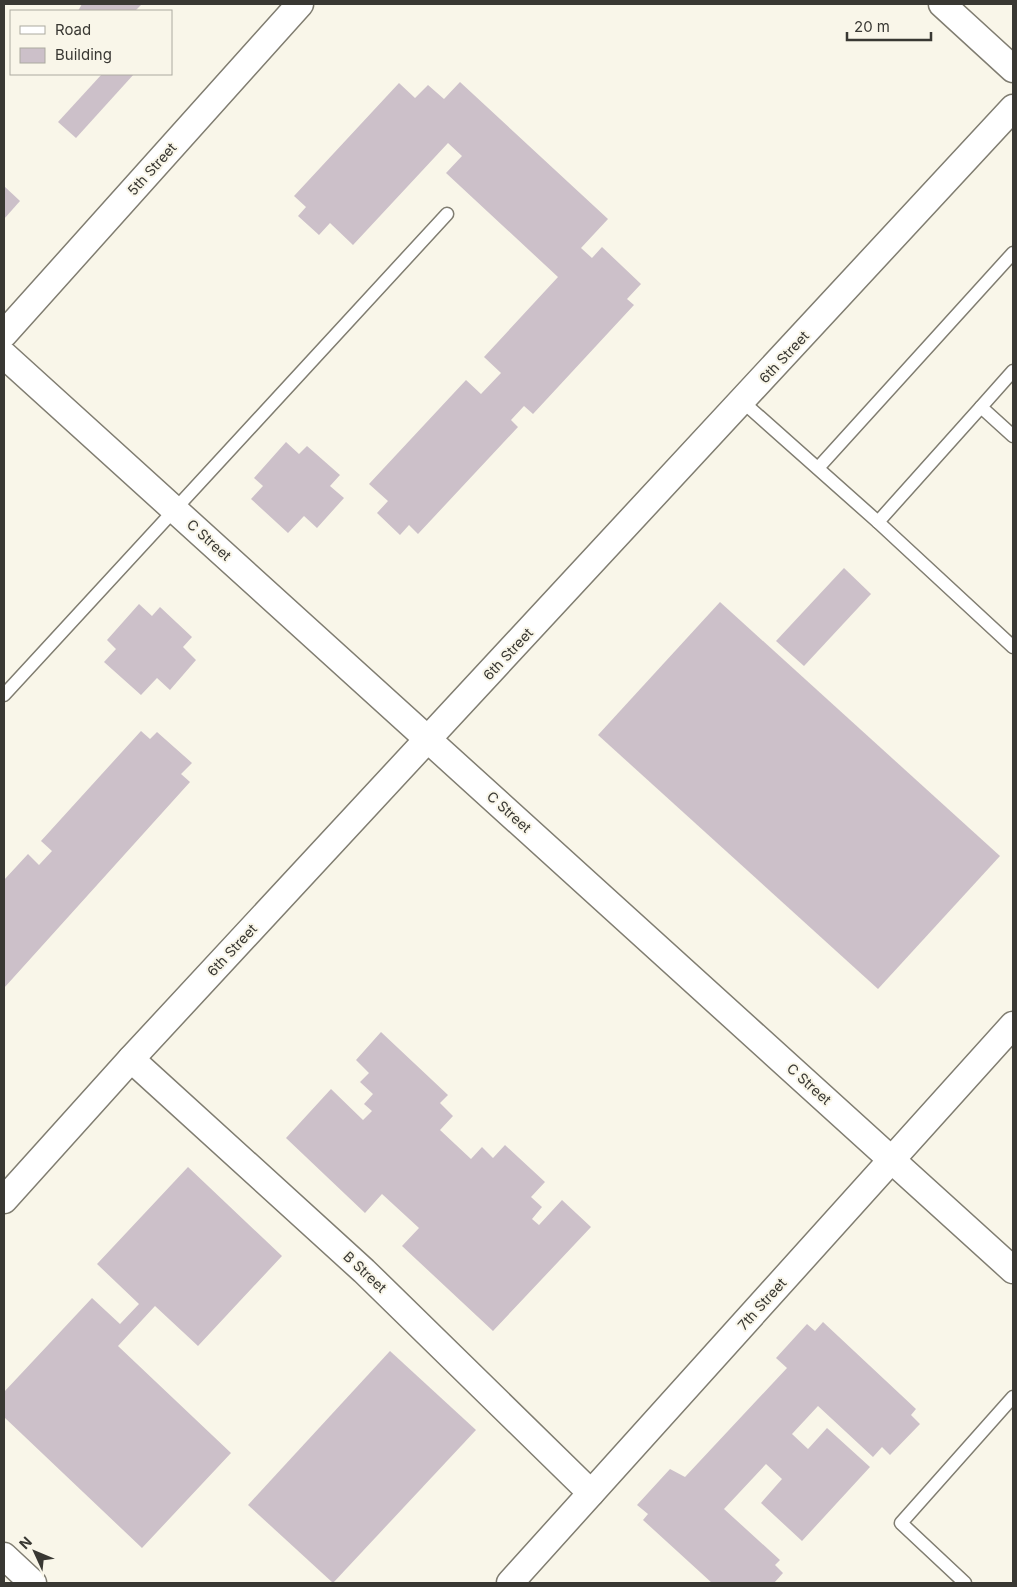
<svg xmlns="http://www.w3.org/2000/svg" width="1017" height="1587" viewBox="0 0 1017 1587" font-family="Inter,sans-serif">
	<style>
		.building { fill: #ccc0c9 }
		.lines { fill: none; stroke-linecap: round; stroke-linejoin: round }
		.service-casing { stroke: #807d71; stroke-width: 15 }
		.minor-casing { stroke: #807d71; stroke-width: 29 }
		.service { stroke: #fff; stroke-width: 12 }
		.minor { stroke: #fff; stroke-width: 26 }
		.labels { text-anchor: middle; stroke-width: 4; stroke-linejoin: round; paint-order: stroke }
		.street-label { font-size: 14px; fill: #393833; stroke: #f9f6e9 }
	</style>
	<rect width="100%" height="100%" fill="#f9f6e9"/>
	<g class="building">
		<polygon points="82,4 142,4 135,11 78,11"/>
		<polygon points="102,74 134,74 76,138 58,122"/>
		<polygon points="460,82 608,219 581,248 592,258 602,247 641,284 627,299 634,305 533,414 524,406 511,420 518,427 418,534 409,525 400,535 377,513 388,501 369,484 466,380 481,394 501,373 484,357 558,277 446,173 462,156 448,143 353,245 330,223 319,235 298,216 306,207 294,196 399,83 415,98 428,85 444,99"/>
		<polygon points="4,186 20,201 4,219"/>
		<polygon points="286,442 299,454 307,446 340,475 330,486 344,498 317,528 304,516 288,533 251,499 263,486 254,478"/>
		<polygon points="844,568 871,594 804,666 776,641"/>
		<polygon points="720,602 1000,856 878,989 598,735"/>
		<polygon points="139,604 152,616 160,607 192,637 183,647 196,660 170,690 157,678 141,695 104,662 116,649 107,640"/>
		<polygon points="141,731 150,739 157,732 192,763 181,774 190,782 4,988 4,880 28,854 39,865 52,851 41,841"/>
		<polygon points="381,1032 448,1095 440,1103 453,1116 440,1130 471,1159 482,1147 493,1158 505,1145 545,1182 531,1197 542,1207 532,1219 539,1225 562,1200 591,1227 493,1331 402,1246 419,1228 382,1194 365,1213 286,1138 331,1089 363,1120 372,1111 364,1104 373,1094 360,1082 369,1073 356,1060"/>
		<polygon points="188,1167 282,1256 198,1346 155,1306 118,1346 231,1453 142,1548 4,1417 4,1392 92,1298 120,1324 139,1304 97,1264"/>
		<polygon points="823,1322 916,1409 911,1415 920,1424 890,1455 882,1447 873,1457 818,1406 792,1434 808,1449 827,1428 870,1467 802,1541 761,1503 782,1479 766,1464 724,1509 780,1560 775,1565 783,1573 774,1583 712,1583 643,1520 648,1514 637,1505 670,1469 685,1477 787,1368 776,1358 807,1324 815,1331"/>
		<polygon points="390,1351 476,1430 333,1583 248,1505"/>
	</g>
	<g class="lines">
		<g class="service-casing">
			<g id="service">
				<polyline points="1013,371 981,407 1013,436"/>
				<polyline points="743,402 878,522 1013,647"/>
				<polyline points="818,468 1013,253"/>
				<polyline points="878,522 981,407"/>
				<polyline points="4,695 447,214"/>
				<polyline points="965,1583 901,1523 1013,1397"/>
			</g>
		</g>
		<g class="minor-casing">
			<g id="minor">
				<polyline points="942,4 1013,69"/>
				<polyline points="4,334 300,4"/>
				<polyline points="4,355 1013,1270"/>
				<polyline points="131,1059 364,1271 591,1493"/>
				<polyline points="4,1200 131,1059 1013,108"/>
				<polyline points="4,1556 33,1583"/>
				<polyline points="510,1583 1013,1025"/>
			</g>
		</g>
		<use href="#service" class="service"/>
		<use href="#minor" class="minor"/>
	</g>
	<g class="labels">
		<g class="street-label">
			<text transform="translate(152 169) rotate(-48)" y="5">5th Street</text>
			<text transform="translate(784 357) rotate(-47)" y="5">6th Street</text>
			<text transform="translate(209 540) rotate(42)" y="5">C Street</text>
			<text transform="translate(508 654) rotate(-47)" y="5">6th Street</text>
			<text transform="translate(509 812) rotate(42)" y="5">C Street</text>
			<text transform="translate(232 950) rotate(-47)" y="5">6th Street</text>
			<text transform="translate(809 1084) rotate(42)" y="5">C Street</text>
			<text transform="translate(365 1272) rotate(43)" y="5">B Street</text>
			<text transform="translate(762 1304) rotate(-48)" y="5">7th Street</text>
		</g>
	</g>
	<rect width="1017" height="1587" fill="none" stroke="#393833" stroke-width="10"/>
	<rect x="10" y="10" width="162" height="65" fill="#f9f6e9" stroke="#acaaa0"/>
	<rect x="20" y="26" width="25" height="8" fill="#ffffff" stroke="#acaaa0"/>
	<text x="55" y="35" font-size="15" fill="#393833">Road</text>
	<rect x="20" y="48" width="25" height="15" fill="#ccc0c9" stroke="#acaaa0"/>
	<text x="55" y="60" font-size="15" fill="#393833">Building</text>
	<g transform="translate(35 1552) rotate(314)" stroke="#f9f6e9" stroke-width="4" paint-order="stroke">
	<path d="M0-4L9 19L0 12L-9 19Z" fill="#393833"/>
	<text y="-8" font-size="14" font-weight="bold" text-anchor="middle" fill="#393833">N</text>
	</g>
	<path d="M847 32v8h84v-8" fill="none" stroke="#393833" stroke-width="2.5"/>
	<text x="854" y="32" font-size="15" fill="#393833" stroke="#f9f6e9" stroke-width="4" paint-order="stroke">20 m</text>
</svg>
